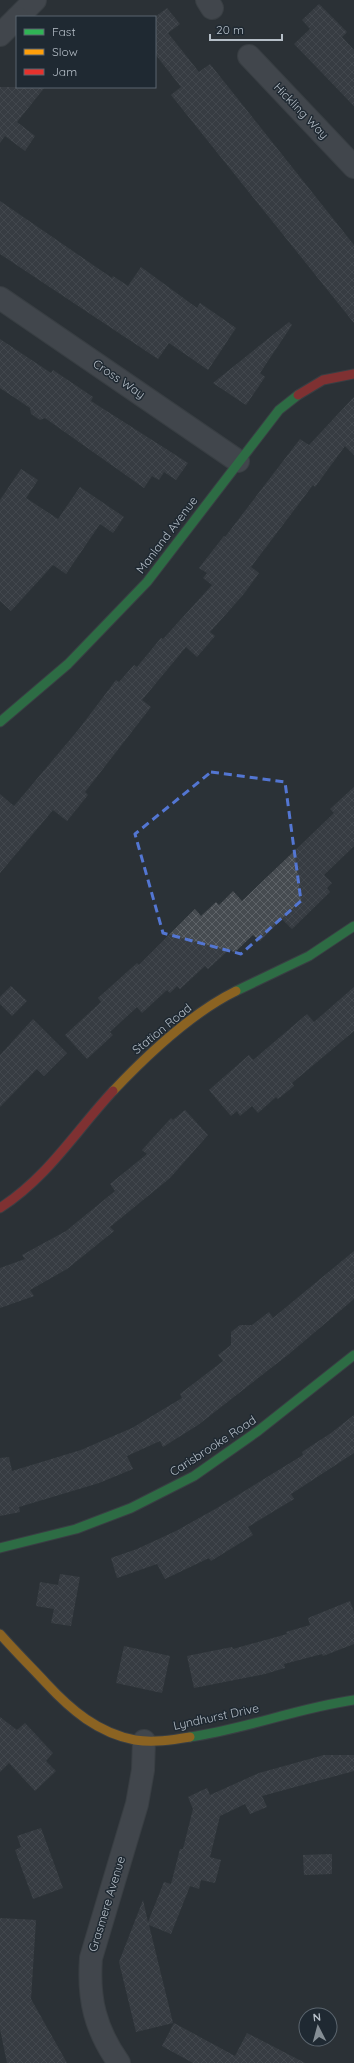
<svg xmlns="http://www.w3.org/2000/svg" width="354" height="2063" viewBox="0 0 354 2063" font-family="Quicksand,sans-serif">
	<style>
		.building { fill: url(#building-cross-hatch) }
		.lines { fill: none; stroke-linecap: round; stroke-linejoin: round }
		.street-casing { stroke: #494e52; stroke-width: 24 }
		.fast-casing { stroke: #494e52; stroke-width: 11 }
		.slow-casing { stroke: #494e52; stroke-width: 11 }
		.jam-casing { stroke: #494e52; stroke-width: 11 }
		.street { stroke: #5b6066; stroke-width: 22 }
		.fast { stroke: #30b455; stroke-width: 9 }
		.slow { stroke: #ff9f0a; stroke-width: 9 }
		.jam { stroke: #e5322d; stroke-width: 9 }
		.marked { fill: none; stroke: #5376d2; stroke-width: 3; stroke-dasharray: 8 5; stroke-linejoin: round }
		.labels { text-anchor: middle; stroke-width: 3; stroke-linejoin: round; paint-order: stroke }
		.street-label { font-size: 12px; fill: #b6bfc8; stroke: #1f2932 }
	</style>
	<defs>
		<pattern id="building-cross-hatch" width="8" height="8" patternUnits="userSpaceOnUse"><rect width="8" height="8" fill="#464b50"/><path d="M0 0l8 8M0 8l8-8" fill="none" stroke="#5e6368"/></pattern>
	</defs>
	<rect width="100%" height="100%" fill="#2b3237"/>
	<g class="building">
		<polygon points="319,4 347,32 342,37 354,50 354,106 294,44 310,29 302,20"/>
		<polygon points="167,8 180,24 168,33 199,72 210,64 354,245 354,323 171,95 181,87 155,54 155,17"/>
		<polygon points="0,87 45,87 17,122 35,136 25,151 5,136 0,143"/>
		<polygon points="0,201 112,278 113,276 128,286 141,267 197,308 200,303 236,328 208,370 169,343 158,359 0,254"/>
		<polygon points="289,322 292,325 260,373 265,377 246,405 213,383"/>
		<polygon points="0,339 51,373 53,370 93,397 91,401 188,463 176,480 164,472 159,480 152,476 144,488 45,418 40,420 31,414 30,408 0,388"/>
		<polygon points="354,397 354,455 345,446 315,487 313,485 251,567 259,573 243,595 210,632 215,636 197,657 186,647 142,700 151,707 85,792 88,795 67,821 53,810 0,873 0,794 14,806 79,729 116,680 119,682 134,665 137,667 161,638 163,639 212,585 203,578 207,573 199,568 224,536 225,537 300,439 309,445"/>
		<polygon points="21,469 38,480 26,498 58,519 80,487 124,517 113,533 100,524 66,574 53,565 11,611 0,601 0,500"/>
		<polygon points="354,787 354,846 324,875 332,883 327,888 330,892 292,929 282,919 260,941 253,935 234,953 230,949 208,969 205,966 180,989 177,986 170,993 167,990 142,1013 137,1007 110,1032 113,1035 87,1059 65,1035 101,1002 98,998 137,963 139,965 195,909 201,916 216,902 219,905 233,891 242,901 334,813 330,809"/>
		<polygon points="11,986 27,1001 12,1016 0,1004 0,997"/>
		<polygon points="354,987 354,1031 292,1083 294,1086 278,1099 276,1097 258,1113 252,1106 240,1116 237,1111 231,1116 209,1090 249,1055 253,1060 307,1014 314,1022"/>
		<polygon points="33,1019 67,1053 44,1076 37,1069 0,1107 0,1055"/>
		<polygon points="185,1110 208,1135 170,1178 110,1227 114,1231 67,1269 30,1290 34,1296 0,1308 0,1268 25,1259 22,1255 66,1231 115,1191 110,1184 147,1154 142,1150 171,1118 173,1120"/>
		<polygon points="354,1251 354,1299 289,1354 198,1425 163,1447 160,1441 127,1456 133,1469 99,1483 19,1507 20,1512 0,1516 0,1458 9,1457 12,1471 81,1450 132,1428 182,1398 180,1394 223,1361 218,1355 231,1345 231,1332 240,1325 252,1325 269,1312 273,1318"/>
		<polygon points="354,1415 354,1453 291,1494 294,1499 248,1527 253,1535 211,1561 209,1558 165,1579 157,1564 117,1578 111,1558 137,1549 176,1531 217,1508 303,1455 302,1452 331,1433"/>
		<polygon points="60,1574 80,1577 71,1626 51,1623 54,1609 36,1606 40,1582 58,1585"/>
		<polygon points="350,1601 354,1612 354,1644 323,1656 322,1654 284,1664 285,1668 265,1674 194,1688 187,1656 232,1647 233,1649 287,1634 286,1632 310,1625 308,1618"/>
		<polygon points="124,1646 170,1656 162,1693 116,1683"/>
		<polygon points="0,1717 17,1730 25,1723 53,1753 46,1761 56,1771 35,1791 9,1763 0,1772"/>
		<polygon points="324,1755 354,1755 354,1771 262,1796 267,1807 250,1814 245,1804 220,1816 210,1857 221,1860 215,1883 201,1880 199,1889 190,1886 171,1934 149,1925 173,2023 136,2032 119,1962 143,1900 148,1922 164,1882 171,1884 180,1849 183,1849 193,1809 188,1797 207,1788 210,1795 259,1773"/>
		<polygon points="41,1828 63,1888 33,1899 15,1850 21,1847 17,1836"/>
		<polygon points="332,1854 332,1874 304,1875 303,1855"/>
		<polygon points="0,1918 36,1920 31,1999 67,2063 7,2063 0,2029"/>
		<polygon points="174,2023 235,2056 247,2033 305,2063 193,2063 162,2046"/>
	</g>
	<g class="lines">
		<g class="street-casing">
			<g id="street">
				<polyline points="207,0 212,8"/>
				<polyline points="18,17 35,0"/>
				<polyline points="0,35 17,18"/>
				<polyline points="249,56 354,167"/>
				<polyline points="0,298 238,461"/>
				<path d="M119,2063C95,2029 88,1999 91,1958L137,1804L143,1770L144,1741"/>
			</g>
		</g>
		<g class="fast-casing">
			<g id="fast">
				<polyline points="0,722 68,664 147,582 279,410 298,395"/>
				<polyline points="236,991 309,956 354,926"/>
				<polyline points="0,1548 76,1529 131,1508 194,1476 258,1431 354,1355"/>
				<path d="M190,1737C246,1729 298,1708 354,1700"/>
			</g>
		</g>
		<g class="slow-casing">
			<g id="slow">
				<path d="M113,1091C147,1055 191,1013 236,991"/>
				<path d="M0,1634C15,1651 31,1667 46,1683C71,1710 98,1733 135,1740C153,1743 172,1740 190,1737"/>
			</g>
		</g>
		<g class="jam-casing">
			<g id="jam">
				<polyline points="298,395 323,380 354,374"/>
				<path d="M0,1208C48,1177 75,1132 113,1091"/>
			</g>
		</g>
		<use href="#street" class="street"/>
		<use href="#fast" class="fast"/>
		<use href="#slow" class="slow"/>
		<use href="#jam" class="jam"/>
	</g>
	<path d="M0 0H354V2063H0ZM211,772L285,782L301,901L241,954L163,933L135,834Z" fill="#2b3237" fill-opacity=".55" fill-rule="evenodd"/>
	<path class="marked" d="M211,772L285,782L301,901L241,954L163,933L135,834Z"/>
	<g class="labels">
		<g class="street-label">
			<text transform="translate(301 111) rotate(46)" y="4">Hickling Way</text>
			<text transform="translate(119 379) rotate(34)" y="4">Cross Way</text>
			<text transform="translate(167 535) rotate(-53)" y="4">Manland Avenue</text>
			<text transform="translate(162 1029) rotate(-39)" y="4">Station Road</text>
			<text transform="translate(213 1446) rotate(-33)" y="4">Carisbrooke Road</text>
			<text transform="translate(216 1717) rotate(-12)" y="4">Lyndhurst Drive</text>
			<text transform="translate(107 1904) rotate(-73)" y="4">Grasmere Avenue</text>
		</g>
	</g>
	<rect x="16" y="16" width="140" height="72" fill="#1f2932" stroke="#5b656e"/>
	<rect x="24" y="29" width="20" height="6" fill="#30b455" stroke="#5b656e"/>
	<text x="52" y="36" font-size="12" fill="#b6bfc8">Fast</text>
	<rect x="24" y="49" width="20" height="6" fill="#ff9f0a" stroke="#5b656e"/>
	<text x="52" y="56" font-size="12" fill="#b6bfc8">Slow</text>
	<rect x="24" y="69" width="20" height="6" fill="#e5322d" stroke="#5b656e"/>
	<text x="52" y="76" font-size="12" fill="#b6bfc8">Jam</text>
	<g transform="translate(318 2027) rotate(354)"><circle r="19" fill="#1f2932" stroke="#5b656e"/>
	<path d="M0-3L7 15L0 10L-7 15Z" fill="#858e95"/>
	<text y="-6" font-size="11" font-weight="bold" text-anchor="middle" fill="#b6bfc8">N</text>
	</g>
	<path d="M210 34v6h72v-6" fill="none" stroke="#b6bfc8" stroke-width="2"/>
	<text x="216" y="34" font-size="12" fill="#b6bfc8" stroke="#1f2932" stroke-width="3" paint-order="stroke">20 m</text>
</svg>
